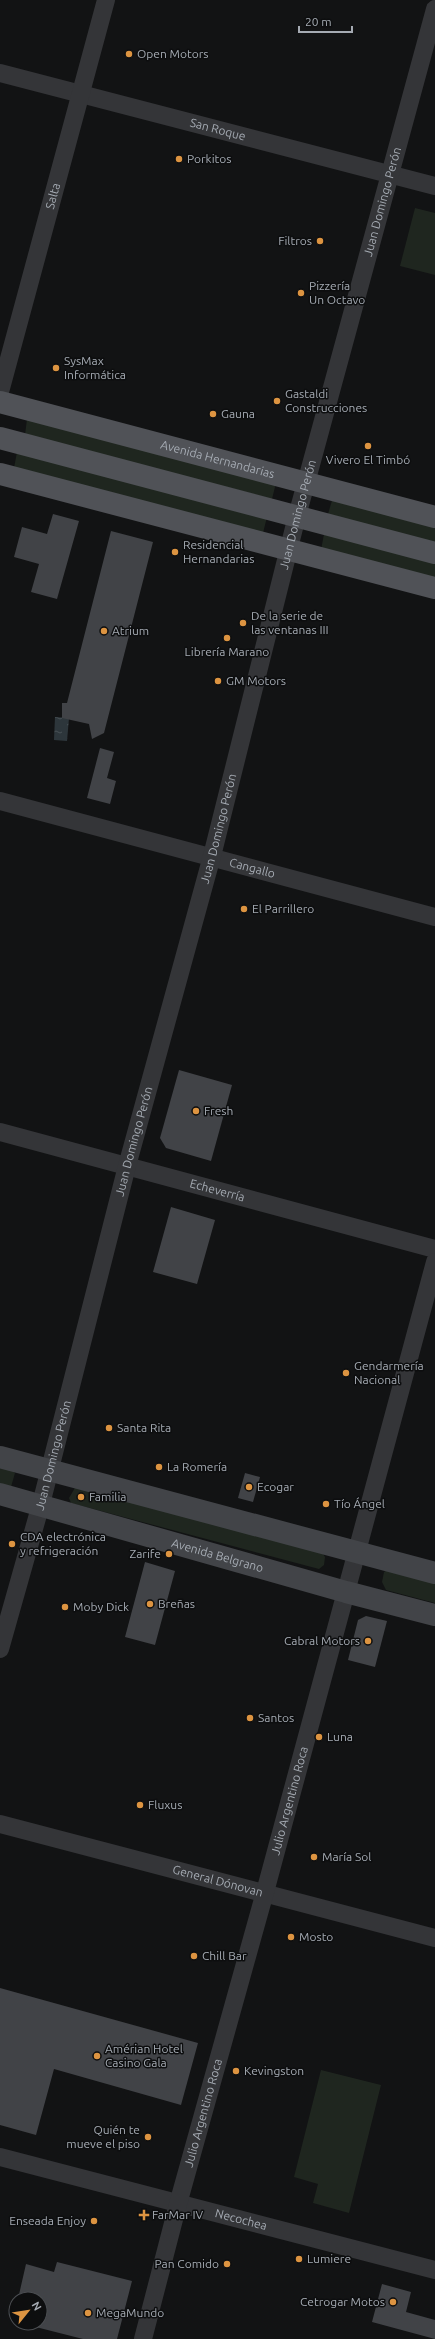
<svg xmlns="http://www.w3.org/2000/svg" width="435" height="2339" viewBox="0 0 435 2339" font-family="Ubuntu,sans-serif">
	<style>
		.green { fill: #1f261f }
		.water { fill: url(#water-ripples) }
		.building { fill: #414347 }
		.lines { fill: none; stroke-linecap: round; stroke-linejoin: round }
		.minor { stroke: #343538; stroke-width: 18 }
		.secondary { stroke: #424448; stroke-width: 22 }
		.primary { stroke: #505257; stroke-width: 22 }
		.poi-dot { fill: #dd9441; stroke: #0d0e0f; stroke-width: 1.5 }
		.labels { text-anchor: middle; stroke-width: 3; stroke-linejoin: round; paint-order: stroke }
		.poi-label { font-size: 12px; fill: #a5abb3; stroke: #0d0e0f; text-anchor: start }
		.street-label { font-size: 12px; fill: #a5abb3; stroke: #0d0e0f }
	</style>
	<defs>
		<pattern id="water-ripples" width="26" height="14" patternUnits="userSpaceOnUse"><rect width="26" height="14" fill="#2d363b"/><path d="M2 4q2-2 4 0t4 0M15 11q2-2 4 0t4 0" fill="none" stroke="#485055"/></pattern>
	</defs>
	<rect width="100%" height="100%" fill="#121314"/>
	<g class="green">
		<polygon points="415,208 435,213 435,275 400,266"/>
		<polygon points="27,419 276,483 272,499 25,435"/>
		<polygon points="17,452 267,517 263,533 14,468"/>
		<polygon points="333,497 435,525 435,543 328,514"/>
		<polygon points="324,534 435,563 435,579 321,550"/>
		<polygon points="0,1466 10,1469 15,1473 11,1487 0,1488"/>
		<polygon points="76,1486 322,1552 325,1557 324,1565 319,1569 71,1503 69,1498"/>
		<polygon points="389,1569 435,1582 435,1603 386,1590 382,1582 384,1572"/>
		<polygon points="321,2070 381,2085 349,2213 313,2203 318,2184 294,2177"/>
	</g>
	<polygon class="water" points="55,717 69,718 67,741 54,740"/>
	<g class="building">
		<polygon points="53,514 79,521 57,599 31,592 39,564 14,557 22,527 47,534"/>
		<polygon points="111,531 153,542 104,733 92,739 89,724 62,718 62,703 67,703"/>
		<polygon points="100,748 114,752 107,778 116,781 110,804 87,798"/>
		<polygon points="179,1070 232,1085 211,1161 166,1148 160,1138"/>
		<polygon points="171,1207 215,1220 197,1284 153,1272"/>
		<polygon points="245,1473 260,1477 253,1502 238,1498"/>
		<polygon points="145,1562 175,1571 155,1645 125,1637"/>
		<polygon points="366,1616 387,1621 375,1667 348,1660 358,1620"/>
		<polygon points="0,1988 198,2043 181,2105 54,2069 36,2135 0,2125"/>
		<polygon points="57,2262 132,2281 117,2339 83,2339 20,2323 40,2323 40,2299 18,2299 26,2264 54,2272"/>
		<polygon points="382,2284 411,2292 406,2312 435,2320 435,2339 372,2322"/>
	</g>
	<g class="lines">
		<g class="minor">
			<path id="s1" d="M0,73L435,186"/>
			<path id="s2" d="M0,392L106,0"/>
			<path id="s3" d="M0,801L435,917"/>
			<path id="s4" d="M0,1132L435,1249"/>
			<path id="s5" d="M0,1649L41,1504L127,1166L212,856L297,516L435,9"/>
			<path id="s6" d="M0,1824L435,1938"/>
			<path id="s7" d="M0,2157L435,2270"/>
			<path id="s8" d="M143,2339L178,2204L265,1892L435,1262"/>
		</g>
		<g class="secondary">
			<polyline points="0,1457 435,1573"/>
			<path id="s9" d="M0,1494L346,1592L435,1615"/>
		</g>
		<g class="primary">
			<path id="s10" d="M0,402L435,517"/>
			<polyline points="0,438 435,553"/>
			<polyline points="0,474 435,588"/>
		</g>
	</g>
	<g class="poi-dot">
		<circle cx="129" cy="54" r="4"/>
		<circle cx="179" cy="159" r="4"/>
		<circle cx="320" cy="241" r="4"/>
		<circle cx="301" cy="293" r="4"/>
		<circle cx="56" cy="368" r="4"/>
		<circle cx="277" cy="401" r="4"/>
		<circle cx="213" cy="414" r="4"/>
		<circle cx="368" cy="446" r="4"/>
		<circle cx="175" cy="552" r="4"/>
		<circle cx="243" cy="623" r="4"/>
		<circle cx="104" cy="631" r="4"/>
		<circle cx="227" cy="638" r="4"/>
		<circle cx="218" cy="681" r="4"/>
		<circle cx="244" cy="909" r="4"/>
		<circle cx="196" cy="1111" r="4"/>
		<circle cx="346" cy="1373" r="4"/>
		<circle cx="109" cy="1428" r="4"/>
		<circle cx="159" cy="1467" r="4"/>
		<circle cx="249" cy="1487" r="4"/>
		<circle cx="81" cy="1497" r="4"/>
		<circle cx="326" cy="1504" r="4"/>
		<circle cx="12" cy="1544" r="4"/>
		<circle cx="169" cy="1554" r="4"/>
		<circle cx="150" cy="1604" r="4"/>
		<circle cx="65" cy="1607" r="4"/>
		<circle cx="368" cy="1641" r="4"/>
		<circle cx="250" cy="1718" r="4"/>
		<circle cx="319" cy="1737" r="4"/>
		<circle cx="140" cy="1805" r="4"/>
		<circle cx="314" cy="1857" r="4"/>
		<circle cx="291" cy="1937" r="4"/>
		<circle cx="194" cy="1956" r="4"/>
		<circle cx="97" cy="2056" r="4"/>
		<circle cx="236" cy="2071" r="4"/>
		<circle cx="148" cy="2137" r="4"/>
		<path d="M142 2209h4v4h4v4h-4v4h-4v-4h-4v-4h4z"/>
		<circle cx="94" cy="2221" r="4"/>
		<circle cx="299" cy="2259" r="4"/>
		<circle cx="227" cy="2264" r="4"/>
		<circle cx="393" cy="2302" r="4"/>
		<circle cx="88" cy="2313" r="4"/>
	</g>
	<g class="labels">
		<g class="poi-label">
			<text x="137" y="58">Open Motors</text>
			<text x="187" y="163">Porkitos</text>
			<text x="312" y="245" text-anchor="end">Filtros</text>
			<text x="309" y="290">Pizzería<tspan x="309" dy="14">Un Octavo</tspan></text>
			<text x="64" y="365">SysMax<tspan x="64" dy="14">Informática</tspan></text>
			<text x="285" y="398">Gastaldi<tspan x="285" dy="14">Construcciones</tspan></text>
			<text x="221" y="418">Gauna</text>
			<text x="368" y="464" text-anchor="middle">Vivero El Timbó</text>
			<text x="183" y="549">Residencial<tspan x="183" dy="14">Hernandarias</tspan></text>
			<text x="251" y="620">De la serie de<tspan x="251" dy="14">las ventanas III</tspan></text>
			<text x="112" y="635">Atrium</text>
			<text x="227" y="656" text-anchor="middle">Librería Marano</text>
			<text x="226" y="685">GM Motors</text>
			<text x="252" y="913">El Parrillero</text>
			<text x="204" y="1115">Fresh</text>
			<text x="354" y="1370">Gendarmería<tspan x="354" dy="14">Nacional</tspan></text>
			<text x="117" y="1432">Santa Rita</text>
			<text x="167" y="1471">La Romería</text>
			<text x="257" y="1491">Ecogar</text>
			<text x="89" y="1501">Familia</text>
			<text x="334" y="1508">Tío Ángel</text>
			<text x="20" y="1541">CDA electrónica<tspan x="20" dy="14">y refrigeración</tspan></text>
			<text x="161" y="1558" text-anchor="end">Zarife</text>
			<text x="158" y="1608">Breñas</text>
			<text x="73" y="1611">Moby Dick</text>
			<text x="360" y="1645" text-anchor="end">Cabral Motors</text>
			<text x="258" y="1722">Santos</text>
			<text x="327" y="1741">Luna</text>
			<text x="148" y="1809">Fluxus</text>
			<text x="322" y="1861">María Sol</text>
			<text x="299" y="1941">Mosto</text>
			<text x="202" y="1960">Chill Bar</text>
			<text x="105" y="2053">Amérian Hotel<tspan x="105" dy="14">Casino Gala</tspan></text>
			<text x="244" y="2075">Kevingston</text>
			<text x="140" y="2134" text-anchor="end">Quién te<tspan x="140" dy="14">mueve el piso</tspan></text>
			<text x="152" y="2219">FarMar IV</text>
			<text x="86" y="2225" text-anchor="end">Enseada Enjoy</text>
			<text x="307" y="2263">Lumiere</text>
			<text x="219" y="2268" text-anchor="end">Pan Comido</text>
			<text x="385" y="2306" text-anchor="end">Cetrogar Motos</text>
			<text x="96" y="2317">MegaMundo</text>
		</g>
		<g class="street-label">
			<text dy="4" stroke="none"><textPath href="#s1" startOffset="225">San Roque</textPath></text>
			<text dy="4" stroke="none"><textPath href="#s2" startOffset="203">Salta</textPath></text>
			<text dy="4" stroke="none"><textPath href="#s5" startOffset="1497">Juan Domingo Perón</textPath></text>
			<text dy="4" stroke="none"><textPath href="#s10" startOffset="225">Avenida Hernandarias</textPath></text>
			<text dy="4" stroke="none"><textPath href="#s5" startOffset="1173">Juan Domingo Perón</textPath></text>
			<text dy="4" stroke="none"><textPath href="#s5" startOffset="849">Juan Domingo Perón</textPath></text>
			<text dy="4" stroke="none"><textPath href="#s3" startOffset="261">Cangallo</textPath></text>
			<text dy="4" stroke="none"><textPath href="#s5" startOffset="525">Juan Domingo Perón</textPath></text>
			<text dy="4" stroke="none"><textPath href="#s4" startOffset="225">Echeverría</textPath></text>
			<text dy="4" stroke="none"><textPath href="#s5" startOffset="201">Juan Domingo Perón</textPath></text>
			<text dy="4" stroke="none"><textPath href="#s9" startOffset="226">Avenida Belgrano</textPath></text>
			<text dy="4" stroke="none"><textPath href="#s8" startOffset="558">Julio Argentino Roca</textPath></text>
			<text dy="4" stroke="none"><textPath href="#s6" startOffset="225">General Dónovan</textPath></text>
			<text dy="4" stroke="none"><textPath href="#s8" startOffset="234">Julio Argentino Roca</textPath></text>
			<text dy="4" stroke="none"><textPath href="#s7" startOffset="249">Necochea</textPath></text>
		</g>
	</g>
	<g transform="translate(28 2311) rotate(60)"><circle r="19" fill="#0d0e0f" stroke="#4a4d51"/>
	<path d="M0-3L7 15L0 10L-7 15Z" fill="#dd9441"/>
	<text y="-6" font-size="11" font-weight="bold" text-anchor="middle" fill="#a5abb3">N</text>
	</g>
	<path d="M299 26v6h53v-6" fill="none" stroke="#a5abb3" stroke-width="2"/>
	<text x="305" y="26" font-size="12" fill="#a5abb3" stroke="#0d0e0f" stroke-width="3" paint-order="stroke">20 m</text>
</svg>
